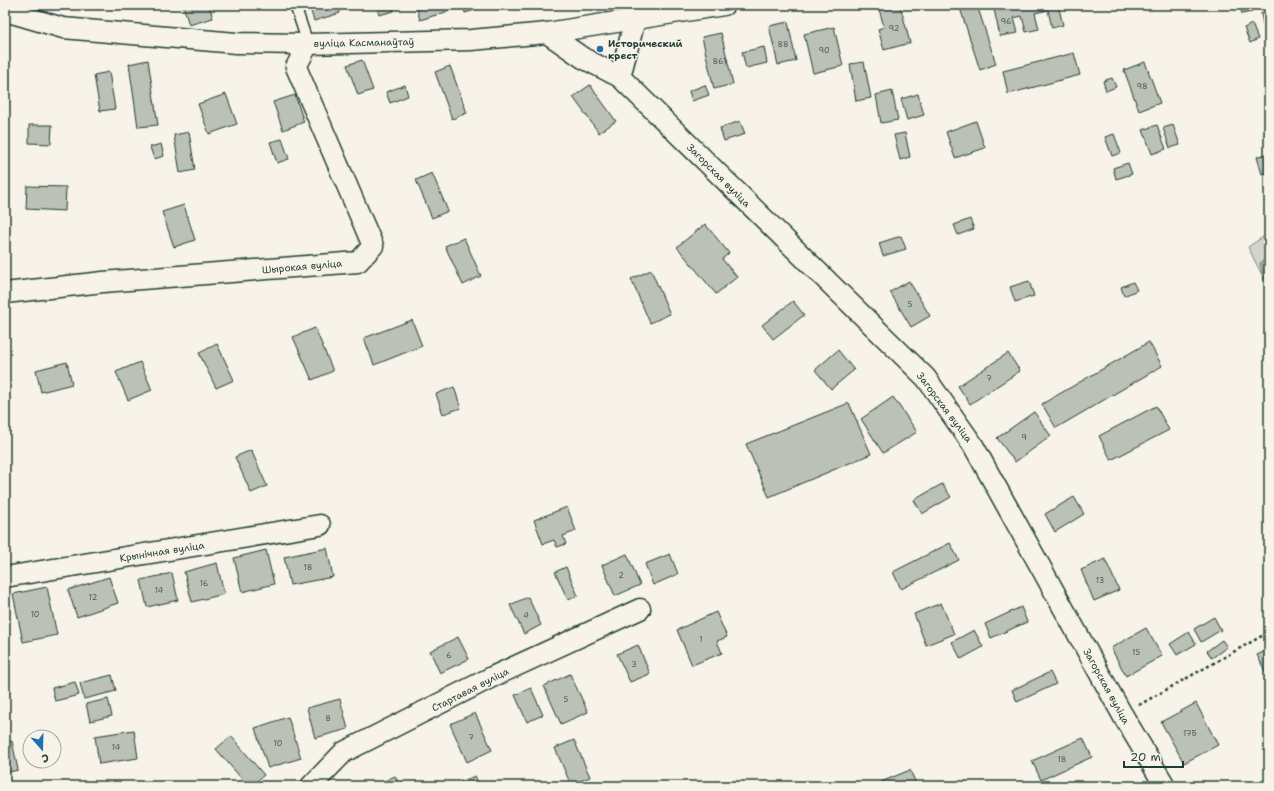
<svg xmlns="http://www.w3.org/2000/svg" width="1274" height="791" viewBox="0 0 1274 791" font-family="'Shantell Sans',sans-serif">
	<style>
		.green { fill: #d3d5ca; stroke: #79897f }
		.water { fill: #a4ada3; stroke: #6f8077 }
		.building { fill: #bbc1b6; stroke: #1f3d34 }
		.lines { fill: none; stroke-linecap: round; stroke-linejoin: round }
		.service-casing { stroke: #1f3d34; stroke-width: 13 }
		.minor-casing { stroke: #1f3d34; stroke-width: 23 }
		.path { stroke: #1f3d34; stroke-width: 2.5; stroke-dasharray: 3 3; stroke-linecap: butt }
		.service { stroke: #f7f3e8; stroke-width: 10 }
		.minor { stroke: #f7f3e8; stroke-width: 20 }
		.poi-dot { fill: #1f6fb2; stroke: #f7f3e8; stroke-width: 1.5 }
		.labels { text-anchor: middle; stroke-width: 3; stroke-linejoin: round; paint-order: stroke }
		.number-label { font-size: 8px; fill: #465e54 }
		.street-label { font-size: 10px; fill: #1f3d34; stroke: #f7f3e8 }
		.poi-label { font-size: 10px; font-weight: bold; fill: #1f3d34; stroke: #f7f3e8; text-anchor: start }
	</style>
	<rect width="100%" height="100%" fill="#f7f3e8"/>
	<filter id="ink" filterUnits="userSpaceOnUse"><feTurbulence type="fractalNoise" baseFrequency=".025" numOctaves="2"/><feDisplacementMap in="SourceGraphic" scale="8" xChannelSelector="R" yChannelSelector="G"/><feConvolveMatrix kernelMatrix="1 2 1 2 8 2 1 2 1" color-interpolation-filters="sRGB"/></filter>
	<g filter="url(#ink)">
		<polygon class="green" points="1269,233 1269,289 1248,247"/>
		<polygon class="water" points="1269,257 1269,286 1262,273 1260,263"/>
		<g class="building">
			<polygon points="183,5 209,5 213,18 189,25"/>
			<polygon points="309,5 338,5 340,13 314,21"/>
			<polygon points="376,5 393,5 394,11 379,15"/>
			<polygon points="416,5 447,5 449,11 420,20"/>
			<polygon points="463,5 491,5 465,13"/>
			<polygon points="895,5 900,5 910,43 884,50 878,29 884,27 879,9"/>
			<polygon points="959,5 977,5 996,64 980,70"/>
			<polygon points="993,5 1058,5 1063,25 1052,28 1048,10 1035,13 1039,29 1026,32 1022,16 1014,18 1018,33 1000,36"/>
			<polygon points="1240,5 1251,5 1252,12 1242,14"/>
			<polygon points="1269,12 1269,59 1261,13"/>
			<polygon points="788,22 796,61 778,65 769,26"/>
			<polygon points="1252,24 1258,39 1250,43 1244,28"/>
			<polygon points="834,27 843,66 813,73 804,34"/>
			<polygon points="721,33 733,84 714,89 702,37"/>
			<polygon points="764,47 767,63 746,68 742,52"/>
			<polygon points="1074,53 1080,75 1008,94 1003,71"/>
			<polygon points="148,60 158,125 138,127 129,64"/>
			<polygon points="362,60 373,90 358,95 347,65"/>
			<polygon points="864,62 871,98 856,101 850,64"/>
			<polygon points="1145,62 1160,103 1139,111 1124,70"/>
			<polygon points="450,66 467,113 452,119 435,72"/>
			<polygon points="109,72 115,109 100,111 94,75"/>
			<polygon points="1112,78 1116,87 1106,91 1103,81"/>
			<polygon points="405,85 408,96 390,103 386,92"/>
			<polygon points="590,85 616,121 599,133 573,97"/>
			<polygon points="705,85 709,95 692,101 689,91"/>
			<polygon points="892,91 898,120 881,123 876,95"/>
			<polygon points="226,94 237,124 209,134 198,104"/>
			<polygon points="918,94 924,115 907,120 901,99"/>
			<polygon points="295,95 304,122 283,130 273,102"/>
			<polygon points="740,121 745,134 724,141 720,128"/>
			<polygon points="976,121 985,148 955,158 946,132"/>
			<polygon points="29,125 52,125 51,144 29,143"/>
			<polygon points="1157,125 1166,149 1152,154 1143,130"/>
			<polygon points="1173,125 1180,145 1170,148 1163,128"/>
			<polygon points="189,132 195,170 180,173 174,135"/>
			<polygon points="905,133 910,157 900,160 894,135"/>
			<polygon points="1114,134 1121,153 1112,156 1105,137"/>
			<polygon points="282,139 289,159 277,163 270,142"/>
			<polygon points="161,144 164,156 154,159 150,147"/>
			<polygon points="1269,153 1269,172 1262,174 1257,157"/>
			<polygon points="1128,163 1132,174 1116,179 1113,168"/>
			<polygon points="432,173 448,211 432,218 416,180"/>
			<polygon points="27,186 66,187 65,211 26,209"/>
			<polygon points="184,205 195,240 174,247 162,212"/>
			<polygon points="970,219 974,229 958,235 954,225"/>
			<polygon points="705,224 729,253 722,259 737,277 716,294 677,247"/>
			<polygon points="901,236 906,249 883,256 879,243"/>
			<polygon points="464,238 481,276 463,285 445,246"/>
			<polygon points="651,270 670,314 650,323 631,279"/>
			<polygon points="909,281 930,316 911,327 890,292"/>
			<polygon points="1029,281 1034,296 1015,302 1010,287"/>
			<polygon points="1133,282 1137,290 1124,296 1121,287"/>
			<polygon points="793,301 804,315 773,339 762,325"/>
			<polygon points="412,320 422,346 374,365 364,338"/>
			<polygon points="315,328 333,371 312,380 293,337"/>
			<polygon points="1149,342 1162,366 1056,428 1042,404"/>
			<polygon points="217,344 234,380 216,388 199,353"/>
			<polygon points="838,350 854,370 831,389 815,370"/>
			<polygon points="1008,353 1020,371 970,404 958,386"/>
			<polygon points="67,362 72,384 41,392 36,370"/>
			<polygon points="140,362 152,390 128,400 116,372"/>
			<polygon points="454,387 461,408 443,414 436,394"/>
			<polygon points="893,397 917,432 883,453 861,419"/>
			<polygon points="849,403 871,454 769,497 746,444"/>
			<polygon points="1156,406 1169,430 1111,460 1099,436"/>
			<polygon points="1034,412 1051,436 1015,462 997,438"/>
			<polygon points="251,450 267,486 251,493 235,457"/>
			<polygon points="942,484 951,497 922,514 914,500"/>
			<polygon points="1074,497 1084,514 1055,532 1045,514"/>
			<polygon points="567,507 576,531 563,536 566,544 557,547 554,540 543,544 534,520"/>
			<polygon points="950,543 959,560 901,589 893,572"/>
			<polygon points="327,548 333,577 290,585 284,557"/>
			<polygon points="266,550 274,584 242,592 234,558"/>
			<polygon points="627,554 640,585 615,596 602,565"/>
			<polygon points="670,554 678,574 653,585 645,564"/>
			<polygon points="1105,559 1119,590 1094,601 1081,570"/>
			<polygon points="217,563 224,594 192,602 184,572"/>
			<polygon points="566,567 578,596 568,600 555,572"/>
			<polygon points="172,573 178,600 147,607 141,580"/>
			<polygon points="109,577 118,603 77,617 68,590"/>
			<polygon points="47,587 57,635 23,642 13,594"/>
			<polygon points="528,597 541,625 524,634 510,605"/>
			<polygon points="941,603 954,634 926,645 914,614"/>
			<polygon points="1021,607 1027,622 991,638 985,624"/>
			<polygon points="716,612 727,637 717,641 722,653 692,665 677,630"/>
			<polygon points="1214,617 1221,630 1201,642 1194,629"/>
			<polygon points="1146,628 1162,656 1126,676 1111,648"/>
			<polygon points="974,630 983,647 961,659 952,642"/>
			<polygon points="1189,632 1196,644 1177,655 1170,644"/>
			<polygon points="458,637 469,659 440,673 430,651"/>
			<polygon points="1222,640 1227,647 1212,658 1207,651"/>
			<polygon points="638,645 650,674 630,682 617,654"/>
			<polygon points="1269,649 1269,679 1257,655"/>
			<polygon points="1050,672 1056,684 1017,702 1012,690"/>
			<polygon points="570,674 588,712 561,724 544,686"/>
			<polygon points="112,675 116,691 84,699 80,683"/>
			<polygon points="75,682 79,695 55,701 52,688"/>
			<polygon points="531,688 543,715 527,722 515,695"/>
			<polygon points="108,699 112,716 90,721 86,704"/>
			<polygon points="340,699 348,729 315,738 307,708"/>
			<polygon points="1196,703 1218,745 1184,763 1161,722"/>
			<polygon points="475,713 492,750 467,762 450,724"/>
			<polygon points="288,717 301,758 268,768 255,728"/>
			<polygon points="134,730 138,758 99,764 95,736"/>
			<polygon points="231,736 264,775 251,786 248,786 216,749"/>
			<polygon points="1083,738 1092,757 1041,780 1032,761"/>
			<polygon points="574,740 590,777 571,785 555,748"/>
			<polygon points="12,741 18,770 5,773 5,743"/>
			<polygon points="910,770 917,786 883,786 881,782"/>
			<polygon points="395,776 400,786 374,786"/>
			<polygon points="475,776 480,786 461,786 460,782"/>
		</g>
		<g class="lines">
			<g class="service-casing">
				<polyline id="service" points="295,5 308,44"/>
			</g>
			<g class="minor-casing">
				<g id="minor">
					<polyline points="5,11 63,28 236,43 308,44 471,40 547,33 724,5"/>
					<polyline points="547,33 583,58 620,77 926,378 973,445 1122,714 1165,786"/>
					<polyline points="620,77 635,20"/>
					<polyline points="5,293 103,282 358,262 373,246 296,67 308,44"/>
					<polyline points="5,577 320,525"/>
					<polyline points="311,786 344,752 492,677 640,609"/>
				</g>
			</g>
			<polyline class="path" points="1139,705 1269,632"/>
			<use href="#service" class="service"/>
			<use href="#minor" class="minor"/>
		</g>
	</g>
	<circle class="poi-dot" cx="600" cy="49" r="4"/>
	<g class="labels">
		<g class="number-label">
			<text x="1006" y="24">96</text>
			<text x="894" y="31">92</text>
			<text x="783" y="47">88</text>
			<text x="824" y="53">90</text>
			<text x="718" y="64">86</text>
			<text x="1142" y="89">98</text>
			<text x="910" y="307">5</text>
			<text x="989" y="381">7</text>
			<text x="1024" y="440">9</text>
			<text x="308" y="570">18</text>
			<text x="621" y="578">2</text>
			<text x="1100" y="583">13</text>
			<text x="204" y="586">16</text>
			<text x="159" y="593">14</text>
			<text x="93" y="600">12</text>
			<text x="35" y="617">10</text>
			<text x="526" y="618">4</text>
			<text x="701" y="642">1</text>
			<text x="1136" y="655">15</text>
			<text x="449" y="658">6</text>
			<text x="634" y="667">3</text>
			<text x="566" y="702">5</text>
			<text x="328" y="721">8</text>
			<text x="1190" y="736">17Б</text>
			<text x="471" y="740">7</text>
			<text x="278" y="746">10</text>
			<text x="116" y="750">14</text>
			<text x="1062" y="762">18</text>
		</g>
		<g class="street-label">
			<text transform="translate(364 42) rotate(-1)" y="4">вуліца Касманаўтаў</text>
			<text transform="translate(719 175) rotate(45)" y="4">Загорская вуліца</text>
			<text transform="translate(302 266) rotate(-5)" y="4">Шырокая вуліца</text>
			<text transform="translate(945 407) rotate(53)" y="4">Загорская вуліца</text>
			<text transform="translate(162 551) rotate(-9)" y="4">Крынічная вуліца</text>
			<text transform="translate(1107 686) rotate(61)" y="4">Загорская вуліца</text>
			<text transform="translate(470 689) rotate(-27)" y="4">Стартавая вуліца</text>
		</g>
		<g class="poi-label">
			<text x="608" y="47">Исторический<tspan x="608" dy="12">крест</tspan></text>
		</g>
	</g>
	<rect width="1274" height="791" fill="none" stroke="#f7f3e8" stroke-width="20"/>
	<rect x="10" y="10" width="1254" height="771" fill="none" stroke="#1f3d34" stroke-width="1.5" filter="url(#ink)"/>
	<g transform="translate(42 749) rotate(160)"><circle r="19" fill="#f7f3e8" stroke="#a1aaa0"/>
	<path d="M0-3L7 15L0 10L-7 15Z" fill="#1f6fb2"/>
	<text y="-6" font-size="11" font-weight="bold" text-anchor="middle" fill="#1f3d34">С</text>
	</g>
	<path d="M1124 761v6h59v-6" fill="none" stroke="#1f3d34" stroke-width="2"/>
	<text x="1130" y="761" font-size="12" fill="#1f3d34" stroke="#f7f3e8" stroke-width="3" paint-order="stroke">20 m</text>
</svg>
